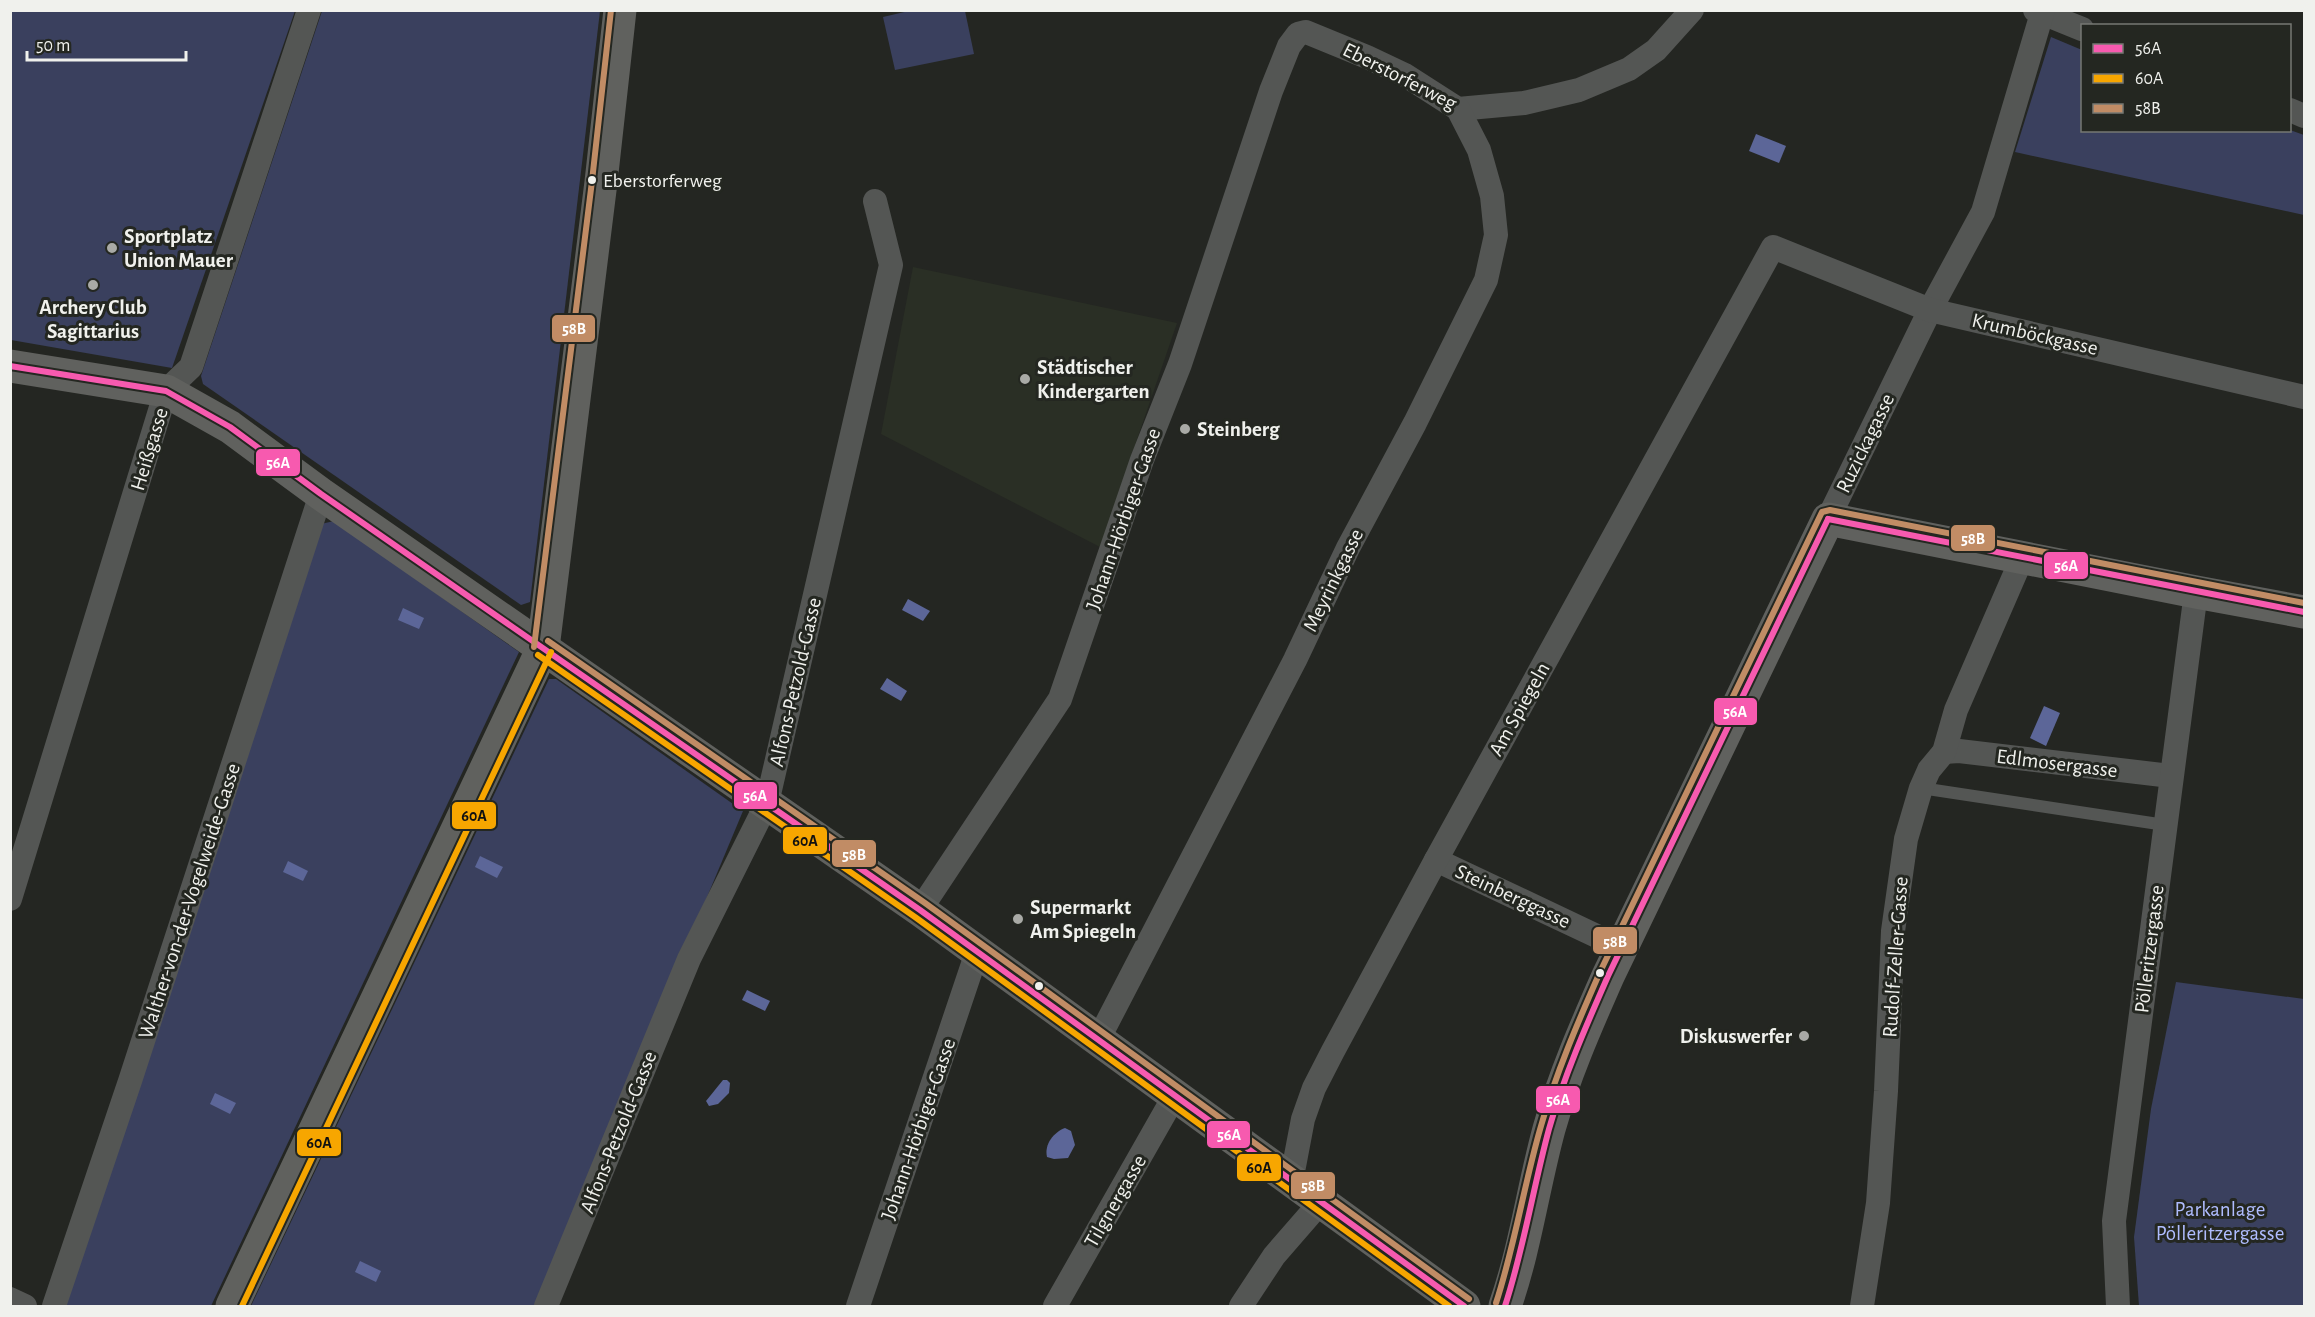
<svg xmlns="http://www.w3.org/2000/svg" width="2315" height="1317" viewBox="0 0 2315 1317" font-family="'Alegreya Sans',sans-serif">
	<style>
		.built { fill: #2a2f25 }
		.green { fill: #3a405e }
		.water { fill: #5c6698 }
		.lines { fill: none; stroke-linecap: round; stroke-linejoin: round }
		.lane { stroke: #545654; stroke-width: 12 }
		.street { stroke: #545654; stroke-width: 24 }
		.secondary { stroke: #60615e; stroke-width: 33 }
		.bus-1-casing { stroke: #242721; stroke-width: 10 }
		.bus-2-casing { stroke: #242721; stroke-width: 10 }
		.bus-3-casing { stroke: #242721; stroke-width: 10 }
		.bus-1 { stroke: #f75aaf; stroke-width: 6 }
		.bus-2 { stroke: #f7a600; stroke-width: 6 }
		.bus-3 { stroke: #c18c65; stroke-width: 6 }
		.bus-dot { fill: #f0f1ed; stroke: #242721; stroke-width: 2 }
		.poi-dot { fill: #a9aaa6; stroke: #242721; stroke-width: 2 }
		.labels { text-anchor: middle; stroke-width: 6; stroke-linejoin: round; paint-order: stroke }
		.bus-label { font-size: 20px; fill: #f0f1ed; stroke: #242721; text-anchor: start }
		.street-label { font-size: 21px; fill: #f0f1ed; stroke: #242721 }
		.poi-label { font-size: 21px; font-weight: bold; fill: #f0f1ed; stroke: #242721; text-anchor: start }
		.park-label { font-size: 21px; fill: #afbcfe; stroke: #242721 }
		.line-badge { stroke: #242721; stroke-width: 2 }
		.badge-label { font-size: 16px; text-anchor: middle; font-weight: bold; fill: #fff }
		.pale-badge-label { font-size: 16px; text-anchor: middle; font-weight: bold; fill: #111 }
	</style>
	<rect width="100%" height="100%" fill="#242622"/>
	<polygon class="built" points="913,267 1177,323 1100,547 881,434"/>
	<g class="green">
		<polygon points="913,10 965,11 974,54 895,70 883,17"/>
		<polygon points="10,11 295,11 172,368 11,340"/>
		<polygon points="322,11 600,11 530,602 521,605 203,384 201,376"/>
		<polygon points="2051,37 2082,50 2082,130 2290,130 2304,135 2304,215 2015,152"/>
		<polygon points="334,521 519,652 211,1306 70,1306 66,1305 321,524"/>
		<polygon points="549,679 556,679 743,811 536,1306 251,1306"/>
		<polygon points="2176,982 2304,999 2304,1306 2139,1306 2134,1237 2151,1109"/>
	</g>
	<g class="water">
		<polygon points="1756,134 1786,146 1779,163 1749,151"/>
		<polygon points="908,599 930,611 923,621 902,610"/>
		<polygon points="403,608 424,618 419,629 398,620"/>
		<polygon points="887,678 907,691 901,701 880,689"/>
		<polygon points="2044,706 2060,713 2046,746 2030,738"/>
		<polygon points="480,856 503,867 497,878 475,867"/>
		<polygon points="288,861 308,871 303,881 283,872"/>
		<polygon points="747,990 770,1001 765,1011 742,1000"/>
		<polygon points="723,1080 727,1080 730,1083 729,1093 718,1104 709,1106 706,1101"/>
		<polygon points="215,1093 236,1103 230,1114 210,1104"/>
		<path d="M1065,1128L1071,1131L1075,1145L1068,1158L1054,1159L1047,1157C1044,1144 1054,1132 1065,1128Z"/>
		<polygon points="360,1261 381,1271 376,1282 355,1272"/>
	</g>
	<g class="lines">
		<polyline class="lane" points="1921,788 2165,825"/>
		<g class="street">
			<polyline points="2035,10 2082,29"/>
			<polyline points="2290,110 2304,116"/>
			<polyline points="1828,519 1930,310 1983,212 2043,10"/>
			<polyline points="1944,752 1959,751 2171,776"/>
			<polyline points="1436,860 1622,948"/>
			<polyline points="10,899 166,391 191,367 309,10"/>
			<polyline points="920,910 1060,699 1142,460 1180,364 1271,91 1289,46 1298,34 1306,32 1367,57 1405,75 1458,109 1524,103 1579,90 1629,69 1656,50 1692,10"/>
			<polyline points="1098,1040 1295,660 1348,548 1415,423 1486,280 1496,235 1492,196 1479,150 1458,109"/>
			<polyline points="1291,1182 1303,1119 1314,1088 1333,1051 1436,860 1773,247 1930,310 2304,397"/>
			<polyline points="10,1299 25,1306"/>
			<polyline points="54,1306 130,1081 321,494"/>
			<polyline points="546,1306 689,959 767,803 891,265 875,201"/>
			<polyline points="858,1306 977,952"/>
			<polyline points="1055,1306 1175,1095"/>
			<polyline points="1241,1306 1274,1256 1320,1203"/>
			<polyline points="1862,1306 1878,1203 1886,1091 1893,931 1906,839 1921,788 1929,770 1944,752 1956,710 2022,558"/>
			<polyline points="2118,1306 2114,1221 2196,592"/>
		</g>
		<g class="secondary">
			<polyline points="10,366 166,391 230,427 321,494 920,910 1464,1306"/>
			<polyline points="232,1306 543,648 601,182 620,10"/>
			<path d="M1505,1306C1525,1249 1533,1188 1549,1129C1564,1076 1586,1026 1608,976L1828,519L2196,592L2304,612"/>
		</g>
		<g class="bus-1-casing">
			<g id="bus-1">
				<polyline points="10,366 166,391 230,427 321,494 920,910 1464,1306"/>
				<polyline points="1828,519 2304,612"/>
				<path d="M1505,1306C1524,1248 1533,1188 1549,1129C1564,1076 1586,1026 1608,976L1828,519"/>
			</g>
		</g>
		<g class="bus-2-casing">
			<g id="bus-2">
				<polyline points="538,655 915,917 1449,1306"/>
				<polyline points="242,1306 551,652"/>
			</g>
		</g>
		<g class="bus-3-casing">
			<g id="bus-3">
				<polyline points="548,641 925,903 1469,1299"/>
				<polyline points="534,647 592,181 611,10"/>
				<path d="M1496,1303C1515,1245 1524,1184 1541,1126C1556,1073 1578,1022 1600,972L1822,512L1830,510L2304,603"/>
			</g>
		</g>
		<use href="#bus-1" class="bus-1"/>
		<use href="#bus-2" class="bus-2"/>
		<use href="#bus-3" class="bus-3"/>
	</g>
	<g class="bus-dot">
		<circle cx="592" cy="180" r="5"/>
		<circle cx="1600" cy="973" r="5"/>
		<circle cx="1039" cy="986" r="5"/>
	</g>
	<g class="poi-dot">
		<circle cx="112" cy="248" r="6"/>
		<circle cx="93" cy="285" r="6"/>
		<circle cx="1025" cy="379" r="6"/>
		<circle cx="1185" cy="429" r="6"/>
		<circle cx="1018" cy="919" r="6"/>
		<circle cx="1804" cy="1036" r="6"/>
	</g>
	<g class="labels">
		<g class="bus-label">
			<text x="603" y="187">Eberstorferweg</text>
		</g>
		<g class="street-label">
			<text transform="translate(1400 76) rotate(27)" y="7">Eberstorferweg</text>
			<text transform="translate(2035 334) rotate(13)" y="7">Krumböckgasse</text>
			<text transform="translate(1865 443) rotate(-64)" y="7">Ruzickagasse</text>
			<text transform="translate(149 449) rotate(-73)" y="7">Heißgasse</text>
			<text transform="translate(1123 519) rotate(-71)" y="7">Johann-Hörbiger-Gasse</text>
			<text transform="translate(1333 580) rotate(-64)" y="7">Meyrinkgasse</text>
			<text transform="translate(795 682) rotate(-77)" y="7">Alfons-Petzold-Gasse</text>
			<text transform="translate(1519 709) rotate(-61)" y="7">Am Spiegeln</text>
			<text transform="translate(2057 763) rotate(7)" y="7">Edlmosergasse</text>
			<text transform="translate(1513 896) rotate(25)" y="7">Steinberggasse</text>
			<text transform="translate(189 901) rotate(-72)" y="7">Walther-von-der-Vogelweide-Gasse</text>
			<text transform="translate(2149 949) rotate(-83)" y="7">Pölleritzergasse</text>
			<text transform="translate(1895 957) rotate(-86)" y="7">Rudolf-Zeller-Gasse</text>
			<text transform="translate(918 1129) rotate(-71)" y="7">Johann-Hörbiger-Gasse</text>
			<text transform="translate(618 1132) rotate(-68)" y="7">Alfons-Petzold-Gasse</text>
			<text transform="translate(1115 1201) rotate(-60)" y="7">Tilgnergasse</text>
		</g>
		<g class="poi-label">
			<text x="124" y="243">Sportplatz<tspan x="124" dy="24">Union Mauer</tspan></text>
			<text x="93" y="314" text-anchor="middle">Archery Club<tspan x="93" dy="24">Sagittarius</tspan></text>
			<text x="1037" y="374">Städtischer<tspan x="1037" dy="24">Kindergarten</tspan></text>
			<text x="1197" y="436">Steinberg</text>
			<text x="1030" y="914">Supermarkt<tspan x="1030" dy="24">Am Spiegeln</tspan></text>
			<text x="1792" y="1043" text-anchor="end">Diskuswerfer</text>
		</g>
		<g class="park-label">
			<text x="2220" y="1216">Parkanlage<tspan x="2220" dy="24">Pölleritzergasse</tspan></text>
		</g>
	</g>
	<g class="line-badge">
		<rect x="551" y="314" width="45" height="29" rx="6" fill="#c18c65"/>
		<rect x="255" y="448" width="46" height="29" rx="6" fill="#f75aaf"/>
		<rect x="1950" y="524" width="46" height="28" rx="6" fill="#c18c65"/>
		<rect x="2043" y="551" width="46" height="29" rx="6" fill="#f75aaf"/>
		<rect x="1713" y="697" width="45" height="29" rx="6" fill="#f75aaf"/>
		<rect x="733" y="781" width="45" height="29" rx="6" fill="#f75aaf"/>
		<rect x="451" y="801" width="46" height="29" rx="6" fill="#f7a600"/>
		<rect x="782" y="826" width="46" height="29" rx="6" fill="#f7a600"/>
		<rect x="831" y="839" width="46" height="29" rx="6" fill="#c18c65"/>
		<rect x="1592" y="926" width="46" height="29" rx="6" fill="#c18c65"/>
		<rect x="1535" y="1085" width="46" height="29" rx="6" fill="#f75aaf"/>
		<rect x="1206" y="1120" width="45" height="29" rx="6" fill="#f75aaf"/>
		<rect x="296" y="1128" width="46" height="29" rx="6" fill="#f7a600"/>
		<rect x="1236" y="1153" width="46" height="29" rx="6" fill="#f7a600"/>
		<rect x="1290" y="1171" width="46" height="29" rx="6" fill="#c18c65"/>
	</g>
	<g class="badge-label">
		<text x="574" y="334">58B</text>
		<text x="278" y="468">56A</text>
		<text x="1973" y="544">58B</text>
		<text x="2066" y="571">56A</text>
		<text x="1735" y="717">56A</text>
		<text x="755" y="801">56A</text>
		<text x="854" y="860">58B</text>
		<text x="1615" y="947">58B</text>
		<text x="1558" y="1105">56A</text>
		<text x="1229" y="1140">56A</text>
		<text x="1313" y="1191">58B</text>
	</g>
	<g class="pale-badge-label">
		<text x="474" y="821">60A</text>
		<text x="805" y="846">60A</text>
		<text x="319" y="1148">60A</text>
		<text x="1259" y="1173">60A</text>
	</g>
	<rect width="2315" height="1317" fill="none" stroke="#f0f1ed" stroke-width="24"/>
	<rect x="2081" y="24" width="210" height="108" fill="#242721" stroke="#767873" stroke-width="1.5"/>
	<rect x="2093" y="44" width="30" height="9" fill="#f75aaf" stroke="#767873" stroke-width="1.5"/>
	<text x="2135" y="54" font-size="18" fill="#f0f1ed">56A</text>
	<rect x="2093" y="74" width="30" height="9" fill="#f7a600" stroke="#767873" stroke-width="1.5"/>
	<text x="2135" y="84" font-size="18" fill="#f0f1ed">60A</text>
	<rect x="2093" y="104" width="30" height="9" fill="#c18c65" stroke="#767873" stroke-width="1.5"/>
	<text x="2135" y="114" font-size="18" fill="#f0f1ed">58B</text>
	<path d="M27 51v9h159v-9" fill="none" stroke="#f0f1ed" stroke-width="3"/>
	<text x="36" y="51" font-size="18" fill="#f0f1ed" stroke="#242721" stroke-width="4.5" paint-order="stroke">50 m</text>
</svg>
